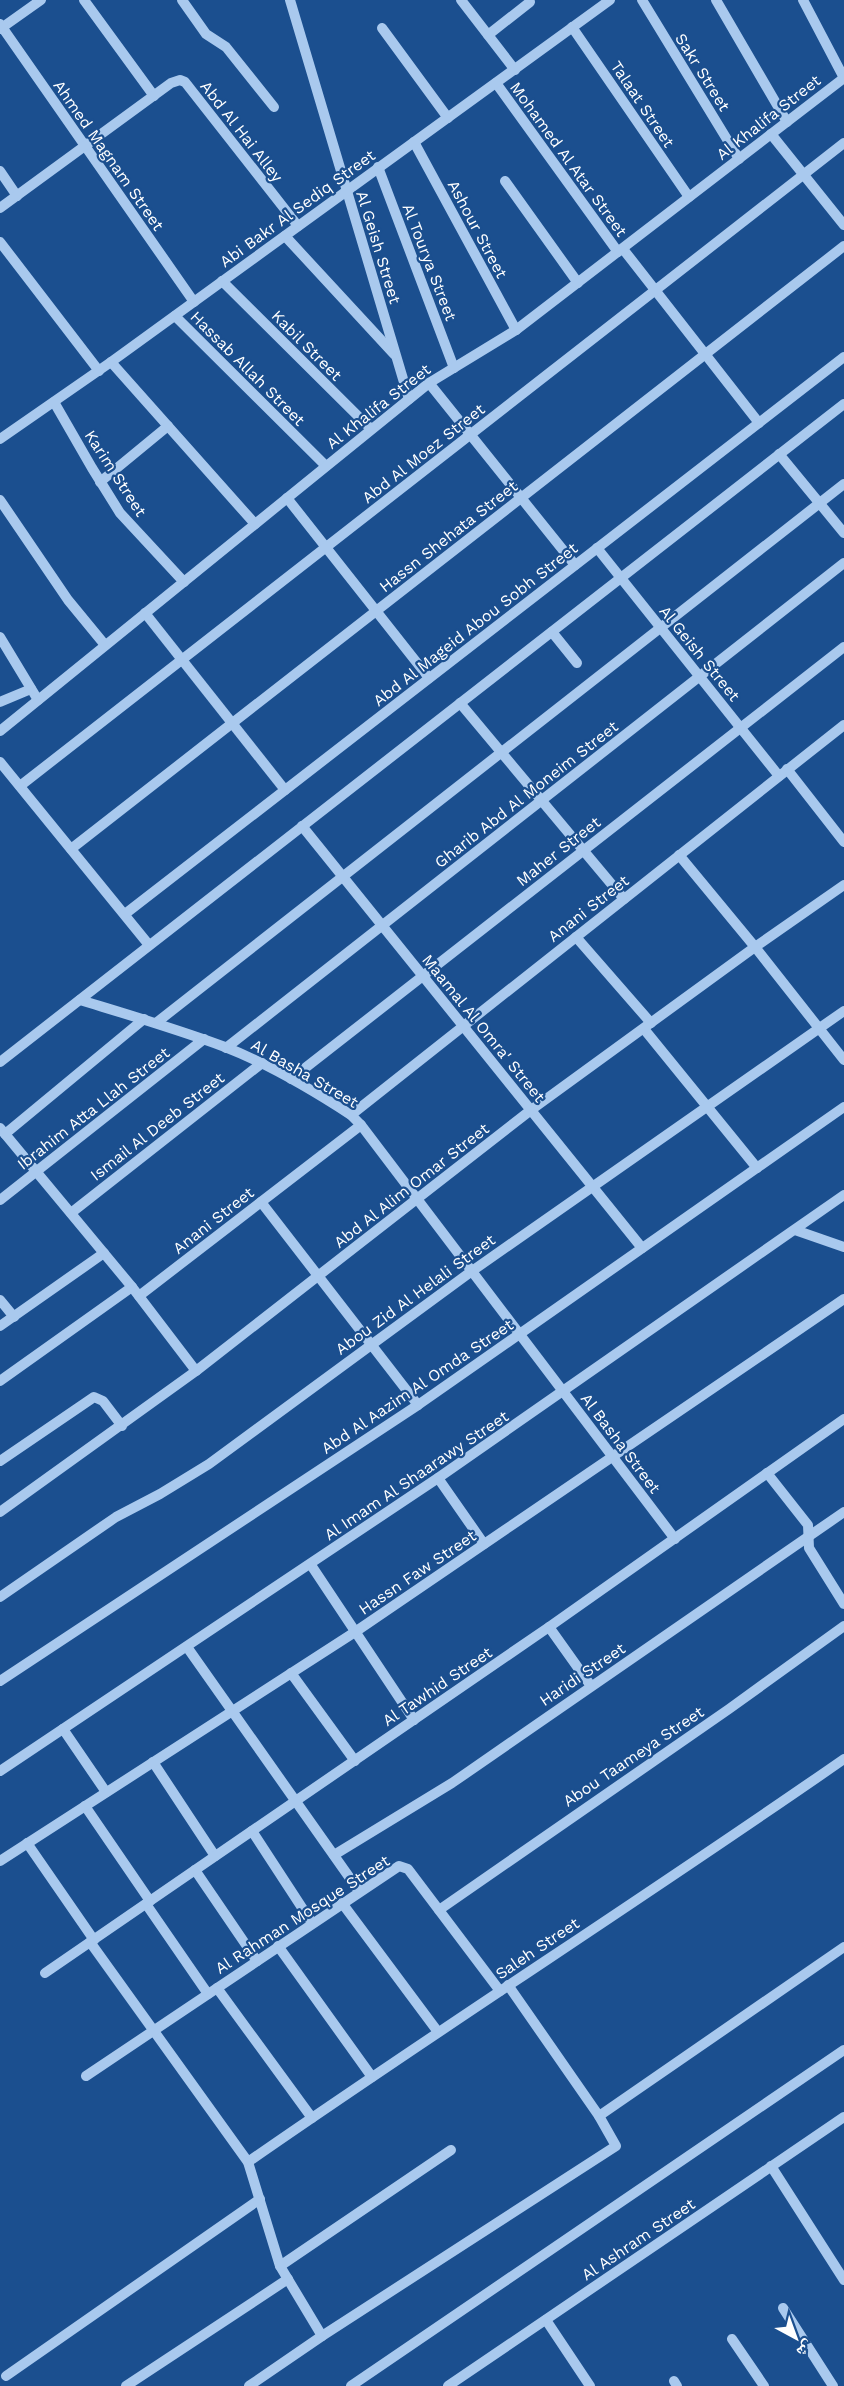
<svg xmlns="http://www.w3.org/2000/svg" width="844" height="2386" viewBox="0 0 844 2386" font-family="'Work Sans','Noto Naskh Arabic',sans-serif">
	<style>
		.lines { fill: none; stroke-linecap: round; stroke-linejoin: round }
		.minor { stroke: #a9c9ee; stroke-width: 10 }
		.labels { text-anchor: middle; stroke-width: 4.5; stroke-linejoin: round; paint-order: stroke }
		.street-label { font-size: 16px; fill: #fff; stroke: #1b4f8f }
	</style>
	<rect width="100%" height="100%" fill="#1b4f8f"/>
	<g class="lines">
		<g class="minor">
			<polyline points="84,0 154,96"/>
			<polyline points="182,0 206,34 226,47 274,107"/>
			<polyline points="290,0 409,399"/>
			<polyline points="461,0 515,70"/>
			<polyline points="642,0 739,159"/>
			<polyline points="716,0 787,122"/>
			<polyline points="803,0 844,78"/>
			<polyline points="0,24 194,302"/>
			<polyline points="572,27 689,197"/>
			<polyline points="382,28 448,118"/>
			<polyline points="0,29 41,0"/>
			<polyline points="488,35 530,2"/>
			<polyline points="496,83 618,252"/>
			<polyline points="771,134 844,225"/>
			<polyline points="414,142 516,330"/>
			<polyline points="378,167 454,368"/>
			<polyline points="0,171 17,196"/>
			<polyline points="505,181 578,283"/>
			<polyline points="0,208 171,83 180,80 185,82 298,226"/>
			<polyline points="285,236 394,354"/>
			<polyline points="0,242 99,371"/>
			<polyline points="623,249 759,423"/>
			<polyline points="222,281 371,429"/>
			<polyline points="175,316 326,466"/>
			<polyline points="111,362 255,524"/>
			<polyline points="429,383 575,565"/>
			<polyline points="54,402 92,468 120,513 184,582"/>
			<polyline points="0,439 111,362 610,0"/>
			<polyline points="779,454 844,533"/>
			<polyline points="100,482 168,426"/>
			<polyline points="287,498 429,678"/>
			<polyline points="0,500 68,600 105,645"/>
			<polyline points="597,548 779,776"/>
			<polyline points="145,613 285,790"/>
			<polyline points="552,632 577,663"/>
			<polyline points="0,637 38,700"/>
			<polyline points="0,702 31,689"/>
			<polyline points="460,703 624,899"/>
			<polyline points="0,731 429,383 516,330 844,78"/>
			<polyline points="0,762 149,945"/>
			<polyline points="787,769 844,842"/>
			<polyline points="20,786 844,143"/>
			<polyline points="302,826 642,1248"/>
			<polyline points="71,849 844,246"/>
			<polyline points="679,855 755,947 844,1060"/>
			<polyline points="125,914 844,357"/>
			<polyline points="576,937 651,1023"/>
			<path d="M80,1000C129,1015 177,1029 225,1047C269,1064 311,1089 351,1115L361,1125L675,1539"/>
			<polyline points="156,1023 844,484"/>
			<polyline points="644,1029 757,1168"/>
			<polyline points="226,1048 844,563"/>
			<polyline points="0,1062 844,404"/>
			<polyline points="291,1079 844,647"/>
			<polyline points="351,1115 844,725"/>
			<polyline points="0,1128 132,1287 196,1371"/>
			<polyline points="5,1134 144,1019"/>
			<polyline points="0,1200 204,1039"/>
			<polyline points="261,1202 418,1405"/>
			<polyline points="71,1213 262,1063"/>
			<polyline points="795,1230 844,1247"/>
			<polyline points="139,1296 361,1125"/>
			<polyline points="0,1300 14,1317"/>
			<polyline points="0,1326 104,1253"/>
			<polyline points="0,1381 132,1287"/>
			<polyline points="0,1461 94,1397 103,1401 122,1426"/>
			<polyline points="767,1473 808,1525 809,1548 844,1604"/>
			<polyline points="438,1478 484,1544"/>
			<polyline points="0,1512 196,1371 531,1110 755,947 844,885"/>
			<polyline points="311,1565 414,1720"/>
			<polyline points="0,1597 116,1517 160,1494 209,1464 472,1271 844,1011"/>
			<polyline points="549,1627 591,1686"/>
			<polyline points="187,1647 359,1891"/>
			<polyline points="291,1673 355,1761"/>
			<polyline points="0,1681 418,1405 844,1107"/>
			<polyline points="63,1729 106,1792"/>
			<polyline points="153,1762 215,1856"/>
			<polyline points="0,1771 438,1478 844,1195"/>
			<polyline points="85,1806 150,1901"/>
			<polyline points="252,1831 312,1923"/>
			<polyline points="27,1843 94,1940"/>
			<polyline points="334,1855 452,1783 844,1512"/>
			<polyline points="0,1861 355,1632 844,1299"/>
			<polyline points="195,1870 257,1961"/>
			<polyline points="342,1903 438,2032"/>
			<polyline points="146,1904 208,1994"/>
			<polyline points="439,1910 729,1709 844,1626"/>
			<polyline points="90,1942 248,2162 280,2266 322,2336 249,2386"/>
			<polyline points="278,1946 372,2077"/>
			<polyline points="45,1973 549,1627 844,1419"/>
			<polyline points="217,1988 312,2118"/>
			<polyline points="86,2076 399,1866 408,1869 500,1991"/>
			<polyline points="599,2116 844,1947"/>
			<path d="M248,2162C445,2025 647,1896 844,1759"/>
			<polyline points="771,2166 844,2280"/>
			<polyline points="280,2266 451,2150"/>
			<polyline points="783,2308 833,2386"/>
			<polyline points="546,2320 590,2386"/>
			<polyline points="322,2336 616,2146 599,2116 508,1985"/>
			<polyline points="732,2339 764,2386"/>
			<polyline points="6,2376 260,2199"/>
			<polyline points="674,2381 677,2386"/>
			<polyline points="126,2386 288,2279"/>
			<polyline points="351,2386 844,2050"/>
			<polyline points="448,2386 844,2117"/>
		</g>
	</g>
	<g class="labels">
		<g class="street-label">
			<text transform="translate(703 72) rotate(58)" y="6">Sakr Street</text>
			<text transform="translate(643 104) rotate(56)" y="6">Talaat Street</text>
			<text transform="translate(768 117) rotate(-38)" y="6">Al Khalifa Street</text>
			<text transform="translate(242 131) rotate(52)" y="6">Abd Al Hai Alley</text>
			<text transform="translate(109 155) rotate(55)" y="6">Ahmed Magnam Street</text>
			<text transform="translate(569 159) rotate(54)" y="6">Mohamed Al Atar Street</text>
			<text transform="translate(297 208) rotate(-36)" y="6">Abi Bakr Al Sediq Street</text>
			<text transform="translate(478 229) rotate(62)" y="6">Ashour Street</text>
			<text transform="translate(379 247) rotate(73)" y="6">Al Geish Street</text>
			<text transform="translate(430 262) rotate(69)" y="6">Al Tourya Street</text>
			<text transform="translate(307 345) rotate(45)" y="6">Kabil Street</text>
			<text transform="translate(248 368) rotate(45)" y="6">Hassab Allah Street</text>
			<text transform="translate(378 406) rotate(-38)" y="6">Al Khalifa Street</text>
			<text transform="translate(423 453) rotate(-38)" y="6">Abd Al Moez Street</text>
			<text transform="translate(116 473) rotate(57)" y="6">Karim Street</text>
			<text transform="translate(448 536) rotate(-38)" y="6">Hassn Shehata Street</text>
			<text transform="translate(475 624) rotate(-38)" y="6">Abd Al Mageid Abou Sobh Street</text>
			<text transform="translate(700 653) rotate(51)" y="6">Al Geish Street</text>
			<text transform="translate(526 794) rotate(-38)" y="6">Gharib Abd Al Moneim Street</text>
			<text transform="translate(558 851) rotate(-38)" y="6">Maher Street</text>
			<text transform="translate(588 908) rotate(-38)" y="6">Anani Street</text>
			<text transform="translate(484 1028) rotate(51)" y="6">Maamal Al Omra' Street</text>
			<text transform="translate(305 1073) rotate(30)" y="6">Al Basha Street</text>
			<text transform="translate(93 1108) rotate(-38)" y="6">Ibrahim Atta Llah Street</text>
			<text transform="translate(157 1126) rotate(-38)" y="6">Ismail Al Deeb Street</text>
			<text transform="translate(411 1185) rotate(-38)" y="6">Abd Al Alim Omar Street</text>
			<text transform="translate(213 1220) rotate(-38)" y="6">Anani Street</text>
			<text transform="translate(415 1294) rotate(-36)" y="6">Abou Zid Al Helali Street</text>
			<text transform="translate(417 1386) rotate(-34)" y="6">Abd Al Aazim Al Omda Street</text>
			<text transform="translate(621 1443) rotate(53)" y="6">Al Basha Street</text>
			<text transform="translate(416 1475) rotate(-34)" y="6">Al Imam Al Shaarawy Street</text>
			<text transform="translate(417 1572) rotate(-34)" y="6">Hassn Faw Street</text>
			<text transform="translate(582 1674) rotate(-34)" y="6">Haridi Street</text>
			<text transform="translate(437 1686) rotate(-34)" y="6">Al Tawhid Street</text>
			<text transform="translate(633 1756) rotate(-34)" y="6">Abou Taameya Street</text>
			<text transform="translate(302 1914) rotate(-33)" y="6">Al Rahman Mosque Street</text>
			<text transform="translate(537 1948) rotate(-34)" y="6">Saleh Street</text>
			<text transform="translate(638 2239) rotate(-34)" y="6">Al Ashram Street</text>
		</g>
	</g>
	<g transform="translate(796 2338) rotate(139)" stroke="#1b4f8f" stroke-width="4.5" paint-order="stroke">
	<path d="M0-4.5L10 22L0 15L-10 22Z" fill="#ffffff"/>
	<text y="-9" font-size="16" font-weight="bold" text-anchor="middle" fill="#ffffff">ش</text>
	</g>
</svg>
